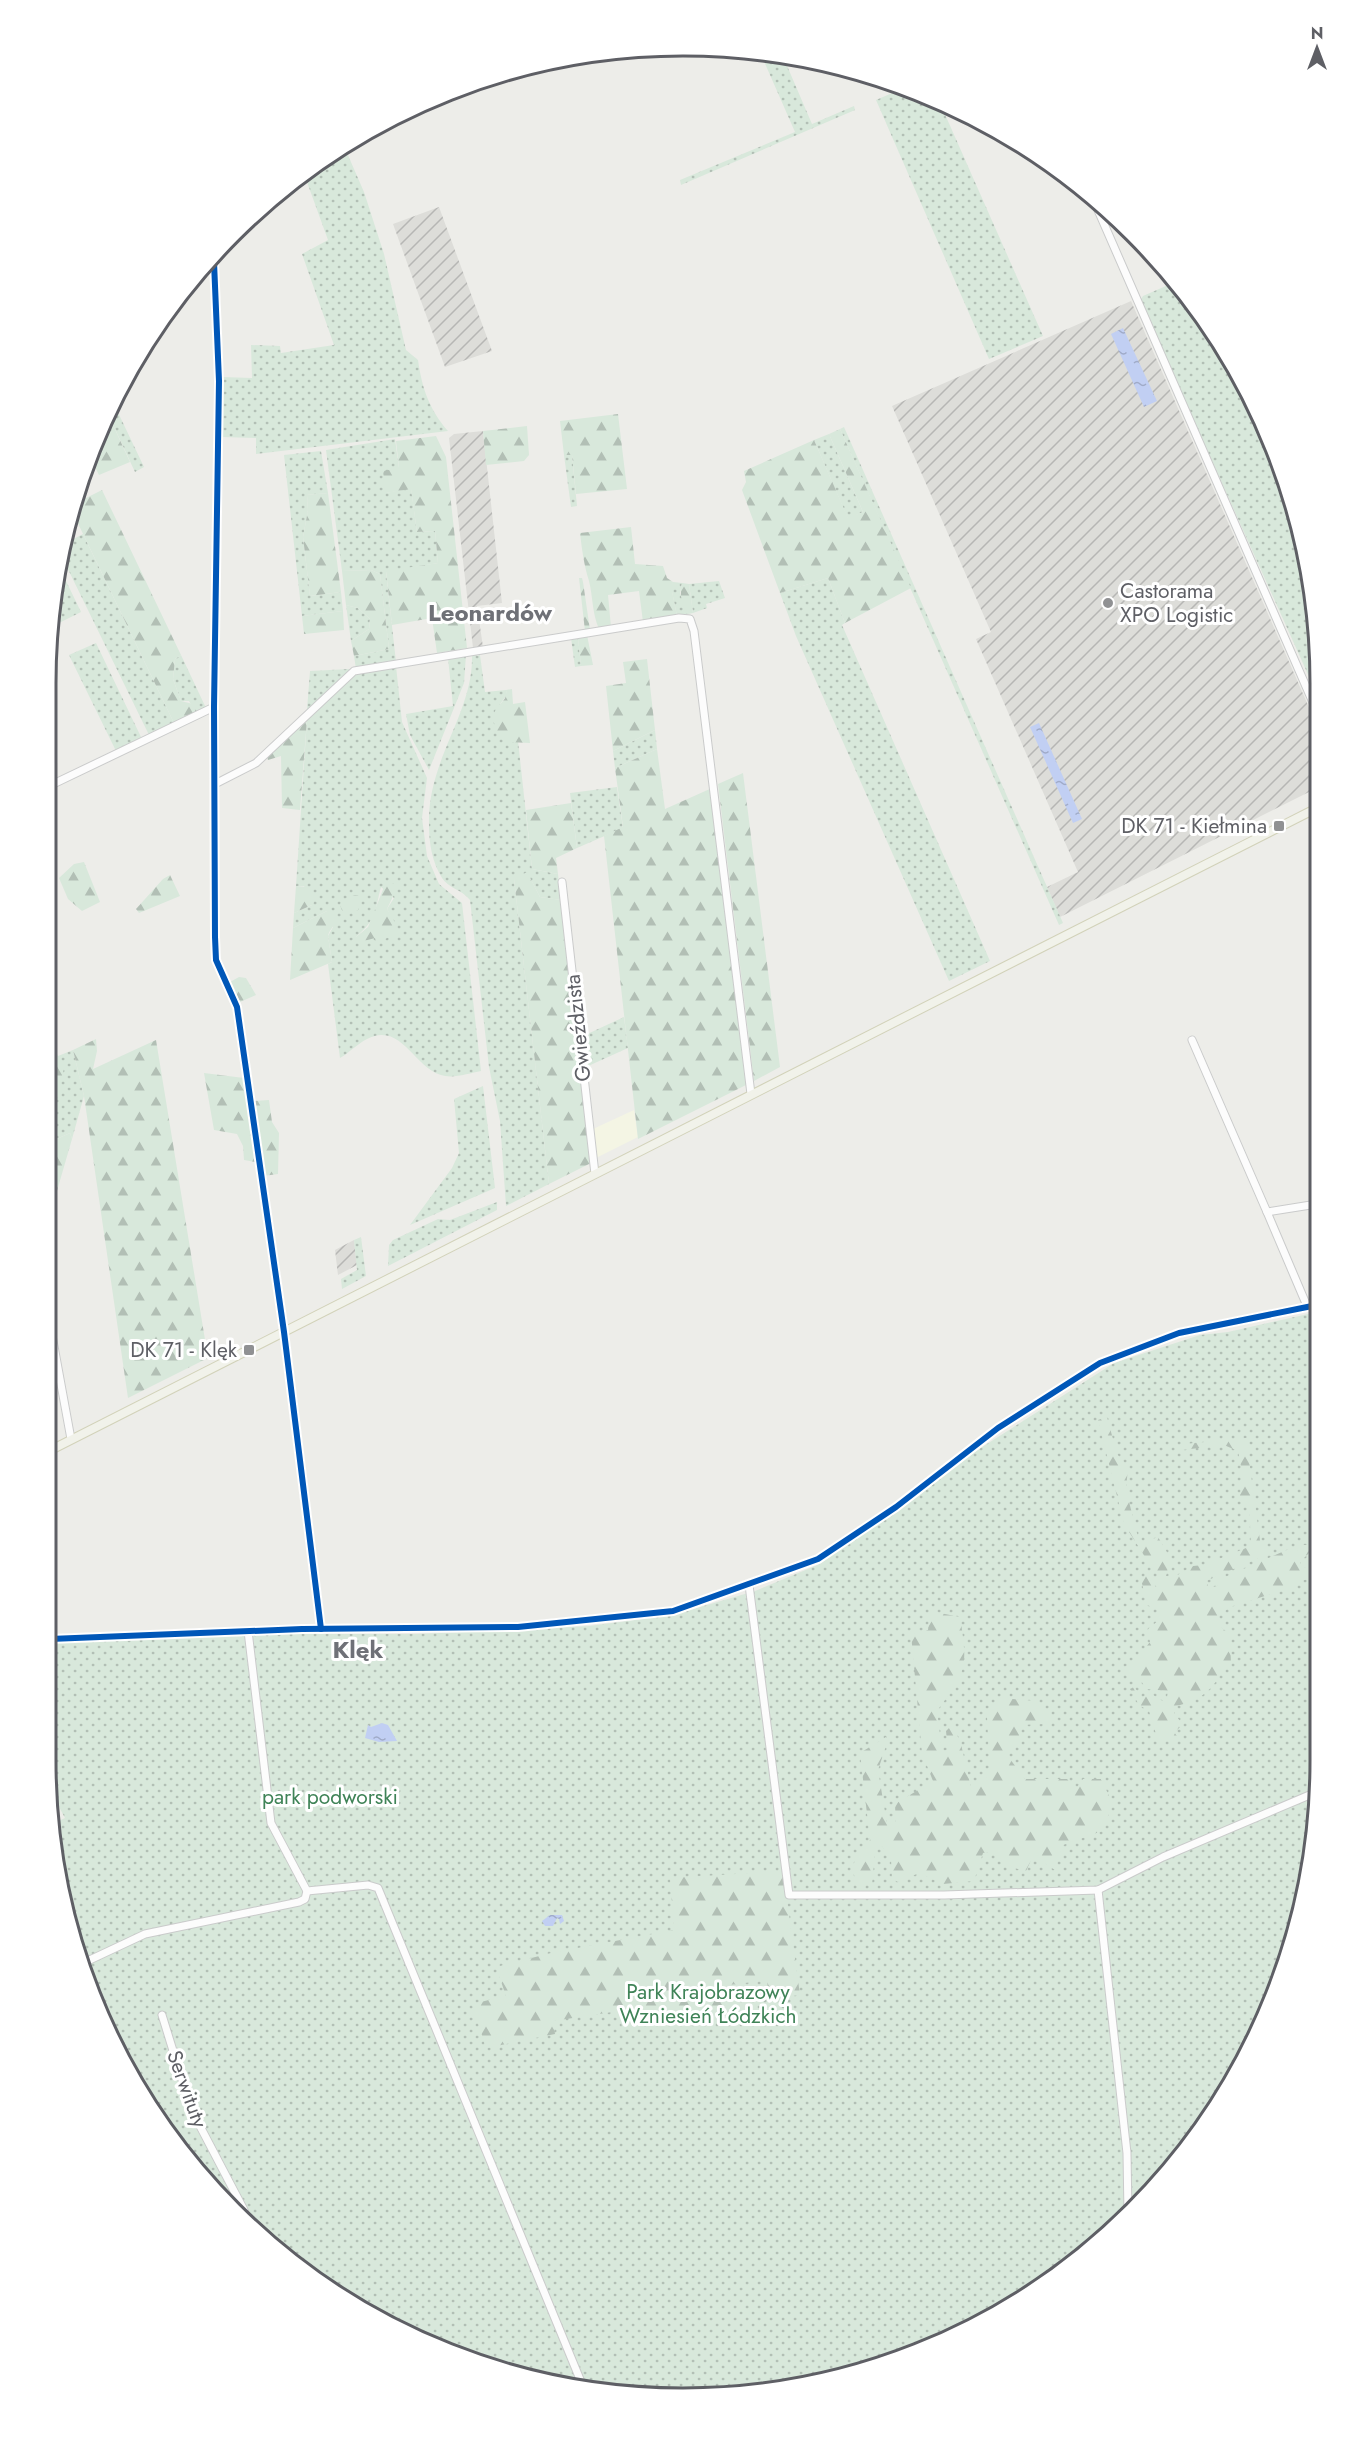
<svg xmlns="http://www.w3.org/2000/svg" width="1365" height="2443" viewBox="0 0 1365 2443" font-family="Jost,sans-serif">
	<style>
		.commercial { fill: #f4f5e4 }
		.industrial { fill: url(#industrial-furrows) }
		.grass { fill: url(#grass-dots); fill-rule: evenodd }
		.forest { fill: url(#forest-firs) }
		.water { fill: url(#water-ripples) }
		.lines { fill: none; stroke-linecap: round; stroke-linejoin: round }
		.minor-casing { stroke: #cacbcb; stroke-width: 9 }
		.major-casing { stroke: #d2d2b9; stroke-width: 10 }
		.minor { stroke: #fcfcfc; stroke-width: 7 }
		.major { stroke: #f1f2ea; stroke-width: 8 }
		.cycleway-casing { stroke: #fff; stroke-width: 10 }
		.cycleway { stroke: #0057b8; stroke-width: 6 }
		.poi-dot { fill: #909193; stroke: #fff; stroke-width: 2 }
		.labels { text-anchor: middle; stroke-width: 6; stroke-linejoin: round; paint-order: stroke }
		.poi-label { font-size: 21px; fill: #5e5f65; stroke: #fff; text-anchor: end }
		.street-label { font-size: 21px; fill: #5e5f65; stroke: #fff }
		.park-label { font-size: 21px; fill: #3f8357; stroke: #fff }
		.quarter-label { font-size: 24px; font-weight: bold; fill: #6f7177; stroke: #fff }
		.rim { fill: none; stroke: #5e5f65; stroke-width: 3 }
	</style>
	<defs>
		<pattern id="industrial-furrows" width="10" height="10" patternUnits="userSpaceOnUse" patternTransform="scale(1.5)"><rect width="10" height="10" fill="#ddddd9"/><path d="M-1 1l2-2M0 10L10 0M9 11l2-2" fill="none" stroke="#b6b6b4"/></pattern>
		<pattern id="grass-dots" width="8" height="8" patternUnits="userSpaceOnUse" patternTransform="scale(1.5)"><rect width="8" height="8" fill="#d8e8db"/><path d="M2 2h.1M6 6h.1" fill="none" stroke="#b2bfb5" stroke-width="1.8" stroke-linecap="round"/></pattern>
		<pattern id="forest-firs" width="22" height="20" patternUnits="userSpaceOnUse" patternTransform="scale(1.5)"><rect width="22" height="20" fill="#d8e8db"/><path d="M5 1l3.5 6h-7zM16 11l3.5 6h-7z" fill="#b2bfb5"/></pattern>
		<pattern id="water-ripples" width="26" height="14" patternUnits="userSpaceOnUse" patternTransform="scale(1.5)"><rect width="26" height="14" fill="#c1cff3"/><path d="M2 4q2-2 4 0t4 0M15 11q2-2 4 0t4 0" fill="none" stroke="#a0abc8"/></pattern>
	</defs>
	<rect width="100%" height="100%" fill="#edede9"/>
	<polygon class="commercial" points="634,1110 638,1137 596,1158 593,1129"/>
	<g class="industrial">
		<polygon points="439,207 492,351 445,367 393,224"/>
		<polygon points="1131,301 1311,712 1315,730 1315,789 1060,917 1047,887 1078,872 976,639 991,632 892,406"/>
		<polygon points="483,431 502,603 477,606 483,647 473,648 449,438 454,434"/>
		<polygon points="354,1240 357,1265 338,1275 335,1250"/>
	</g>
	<g class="grass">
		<polygon points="759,50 782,54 812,124 854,106 855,110 681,185 680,180 795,132"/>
		<polygon points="906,87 940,103 1043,336 989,359 876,100"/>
		<path d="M344,146L364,192L384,254L406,350L418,360C422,388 429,409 448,431L256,454V438L221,437L222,377L252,378L251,345L280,346L281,353L334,345L302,254L328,240L303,171Z"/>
		<polygon points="1175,282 1213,329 1286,477 1315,600 1315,690 1140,301 1143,296"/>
		<polygon points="113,402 144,467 135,472 108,414"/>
		<polygon points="844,427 1063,923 1059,925 840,429"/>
		<polygon points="829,434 863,512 848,519 814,440"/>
		<polygon points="395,439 399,468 386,493 411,488 417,532 435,531 438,563 386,572 396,662 356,669 354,656 389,649 380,574 371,570 342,571 326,450"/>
		<polygon points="321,451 328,493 307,495 308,510 303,537 310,596 341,592 343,611 302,616 284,455"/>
		<polygon points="564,455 572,455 577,506 571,507"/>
		<polygon points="83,534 174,723 149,735 63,559 66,543"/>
		<polygon points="828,578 845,623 842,625 990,961 949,981 796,636 780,593"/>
		<polygon points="66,581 81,612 55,625 51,617 57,585"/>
		<polygon points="719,581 725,598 706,604 707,608 693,613 689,584"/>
		<polygon points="673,582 682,583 680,593 688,614 677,616 671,587"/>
		<polygon points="346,605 358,608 370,619 369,629 351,641"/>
		<polygon points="578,637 581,666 575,667 571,638"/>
		<polygon points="96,643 141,737 116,751 69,655"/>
		<path d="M476,653L477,656L480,655L485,692L506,690L507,695L500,704L518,741L532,869L558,874L561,900L540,897L530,878L514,879L549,1184L506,1206L500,1121L489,1067L470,900C461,889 448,888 442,878C432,862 429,843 429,825C427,759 474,713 472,654Z"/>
		<polygon points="181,655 206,708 196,713 189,701 181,701 173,679 175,659"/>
		<polygon points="466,655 464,683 429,770 410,735 406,714 453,706 448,658"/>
		<path d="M396,666L402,722L427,778L422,818L427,856L439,884L462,903L481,1071C471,1073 455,1078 445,1076C414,1071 403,1021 367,1039C357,1044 349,1053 340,1058L328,964L332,962L328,936L333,927L327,911L293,928L294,913L312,905L304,886H296L307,719L354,674ZM381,887L394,898L387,909L393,921L376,942V938L356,937C377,918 374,914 381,887Z"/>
		<polygon points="350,669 307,710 310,671"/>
		<polygon points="655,730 657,749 615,768 613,751"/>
		<polygon points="617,787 623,828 577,848 570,793"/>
		<polygon points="624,1017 628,1048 586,1067 583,1036"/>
		<polygon points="48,1041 50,1041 58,1056 73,1050 84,1096 72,1139 70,1133 48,1143 48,1104 57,1098 58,1057 48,1062"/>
		<polygon points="483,1086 495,1188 410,1225 452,1168 459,1153 454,1099"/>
		<polygon points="497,1202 497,1210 388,1266 389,1245 393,1240 438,1219 450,1220"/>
		<polygon points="361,1237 366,1276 342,1289 341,1279 357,1270 354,1240"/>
		<polygon points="1317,1312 1319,1802 1298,1926 1234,2080 1162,2181 1103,2240 1002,2312 926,2350 807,2386 724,2397 600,2393 517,2376 401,2332 328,2290 232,2212 177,2148 111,2043 79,1965 51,1844 50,1825 65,1818 50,1790 50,1641 247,1634 416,1634 516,1630 589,1626 673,1615 755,1591 820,1564 976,1451 1114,1363 1200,1335 1228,1332"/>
	</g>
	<g class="forest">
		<polygon points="108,414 130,462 99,475 89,455"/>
		<polygon points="618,414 627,489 576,494 572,455 564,455 560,421"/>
		<polygon points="527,426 529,455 524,461 486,465 483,431"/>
		<polygon points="840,429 911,588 845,623 828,578 780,593 742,490 746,482 744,471 814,440 848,518 863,512 829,434"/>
		<polygon points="436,436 446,457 467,648 437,653 432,618 392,625 386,571 438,563 435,531 417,532 411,489 386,493 383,471 399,468 396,441"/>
		<polygon points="102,490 181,655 175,659 173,679 181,701 193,704 196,713 174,723 72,511 74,504"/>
		<polygon points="328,493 341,592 310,596 303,537 308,510 307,495"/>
		<path d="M631,527L635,564L663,566L667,578L673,582L672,591L677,616L643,622L639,591L608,595L611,627L599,629C592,613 593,597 589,581C584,565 582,550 580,533Z"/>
		<polygon points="371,570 380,574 389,649 354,656 351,641 369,629 370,619 358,608 346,605 342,571"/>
		<polygon points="579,578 582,578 583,582 590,630 585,631"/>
		<path d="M682,583L689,584L693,613L688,614C682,606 679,593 682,583Z"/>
		<polygon points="343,611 344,630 304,634 302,616"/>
		<polygon points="587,635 593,665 581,666 578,637"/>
		<polygon points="647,659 655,730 613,751 606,686 626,683 623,662"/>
		<path d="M512,689L513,704L525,702L530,743L507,742C498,737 490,721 495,711C499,702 508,701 506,690Z"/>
		<polygon points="307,719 300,810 282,808 281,756 268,760 267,757"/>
		<polygon points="657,749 665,809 712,788 748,1084 638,1139 604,836 623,827 615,768"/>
		<polygon points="743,773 780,1067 754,1081 718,784"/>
		<polygon points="571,803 577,848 556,858 558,874 532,869 526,810"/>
		<polygon points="84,862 100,902 82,911 68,899 59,878 74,864"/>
		<polygon points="527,872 540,897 561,900 591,1163 549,1184 514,879"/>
		<polygon points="170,875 180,896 139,913 136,909 163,879"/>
		<polygon points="386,882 395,884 397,888 387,909 396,924 396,934 376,943 375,938 360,942 356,937 368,927"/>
		<polygon points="296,886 309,887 316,898 312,905 294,913"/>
		<polygon points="355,895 363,897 358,910 347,915 343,913 340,905 342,900"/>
		<path d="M327,911H332C343,922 330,926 328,936L332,962L290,980L293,928Z"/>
		<polygon points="239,977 246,978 256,995 240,1002 230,982"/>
		<polygon points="96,1039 97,1051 93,1069 156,1040 208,1358 128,1398 84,1096 73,1050"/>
		<polygon points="58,1056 64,1068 57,1099 48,1104 48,1062"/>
		<polygon points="204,1073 244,1078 255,1162 244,1160 243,1146 237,1134 214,1130"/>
		<polygon points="269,1100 272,1122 279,1133 278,1174 263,1176 253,1101"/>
		<polygon points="70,1133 72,1139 48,1222 48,1143"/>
		<path d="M1107,1417L1117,1454L1128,1467L1126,1490L1138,1537L1144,1542L1158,1537L1171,1559L1166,1576L1174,1577L1193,1566L1204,1565L1251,1546L1249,1504L1239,1500L1243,1477L1238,1451L1224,1445L1182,1450L1184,1444L1246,1438L1261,1548L1271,1549L1268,1554L1206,1581L1209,1588L1217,1586L1218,1580L1289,1549L1292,1555L1296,1554L1299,1545H1307L1309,1553L1300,1562L1302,1568L1312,1566L1315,1548L1318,1546V1576L1301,1581L1297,1586L1230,1607L1218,1616L1219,1625L1230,1635L1231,1666L1224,1668C1213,1690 1199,1702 1175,1706L1174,1713L1183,1725L1174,1732L1179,1739L1175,1747H1170V1734L1166,1733L1159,1744L1149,1711L1139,1705L1130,1689L1134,1687L1142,1697L1153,1695L1166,1703L1168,1691L1146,1689L1140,1679H1132L1121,1669L1134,1662L1150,1642L1148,1629L1159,1620L1157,1609L1147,1605L1141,1579L1147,1575L1156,1587L1161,1575L1154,1571L1124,1524L1098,1420Z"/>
		<path d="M930,1611L960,1617C968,1667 967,1671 937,1711L942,1751L948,1750L946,1731L951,1726L960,1740L971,1787L990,1775L987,1717L1002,1698L1036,1701L1053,1717L1044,1724L1020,1725L1019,1744L1007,1755L1025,1779H1067L1076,1789L1083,1779H1101L1113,1804L1102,1831L1063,1845L1055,1870L1033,1856L1026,1871L1010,1867L996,1851L983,1853L974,1881L943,1884L919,1873L898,1882L892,1879L891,1859L882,1846L875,1852L872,1885L857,1883L851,1867L870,1840L860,1753L886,1737L887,1743L878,1770L887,1824L896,1826L895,1804L933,1781L922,1753L911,1634L928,1630Z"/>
		<polygon points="783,1871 800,1995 769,1999 767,1980 729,1985 733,2012 622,2027 619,2011 553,2021 555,2034 486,2048 472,2004 506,1996 496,1967 551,1953 674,1930 670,1878"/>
	</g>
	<g class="water">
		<polygon points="1123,328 1157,401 1144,407 1111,334"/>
		<polygon points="1039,723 1082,819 1073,823 1030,727"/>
		<polygon points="382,1723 388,1725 397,1741 379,1742 365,1738 368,1725 371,1727"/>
		<polygon points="550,1915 562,1915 564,1921 560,1924 559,1919 557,1918 553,1926 545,1926 542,1921"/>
	</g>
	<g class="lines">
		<g class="minor-casing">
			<g id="minor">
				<polyline points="1094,201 1315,707"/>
				<polyline points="211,255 214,262 219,381 214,707 215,937 216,960 237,1007 284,1332 321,1629"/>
				<polyline points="215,784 256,763 354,671 679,618 690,619 694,631 751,1094"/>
				<polyline points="47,787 214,707"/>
				<polyline points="562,882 595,1174"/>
				<polyline points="1192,1040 1267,1212"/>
				<polyline points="1307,1306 1267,1212 1317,1204"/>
				<polyline points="49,1319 71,1439"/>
				<polyline points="749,1585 789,1895 944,1895 1098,1890 1163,1857 1319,1791"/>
				<polyline points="248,1631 271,1823 307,1891 368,1885 378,1888 584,2389"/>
				<polyline points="50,1639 302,1629 518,1627 673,1611 818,1559 896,1507 998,1428 1100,1363 1179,1333 1317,1305"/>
				<polyline points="1098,1890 1127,2153 1128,2215"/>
				<polyline points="79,1965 145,1934 299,1902 305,1899 307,1891"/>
				<polyline points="162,2015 191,2109 244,2210 249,2225"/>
			</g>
		</g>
		<g class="major-casing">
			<polyline id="major" points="49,1451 1315,809"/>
		</g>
		<use href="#minor" class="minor"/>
		<use href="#major" class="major"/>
		<g class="cycleway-casing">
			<g id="cycleway">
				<polyline points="211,255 214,262 219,381 214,707 215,937 216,960 237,1007 284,1332 321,1629"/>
				<polyline points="50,1639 302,1629 518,1627 673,1611 818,1559 896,1507 998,1428 1100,1363 1179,1333 1317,1305"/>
			</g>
		</g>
		<use href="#cycleway" class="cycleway"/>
	</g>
	<g class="poi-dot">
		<circle cx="1108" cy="603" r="6"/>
		<rect x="1273" y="820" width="12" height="12" rx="3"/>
		<rect x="243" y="1344" width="12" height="12" rx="3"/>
	</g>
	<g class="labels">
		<g class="poi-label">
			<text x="1120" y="598" text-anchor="start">Castorama<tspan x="1120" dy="24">XPO Logistic</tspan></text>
			<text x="1267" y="833">DK 71 - Kiełmina</text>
			<text x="237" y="1357">DK 71 - Klęk</text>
		</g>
		<g class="street-label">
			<text transform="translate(578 1028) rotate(-96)" y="7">Gwieździsta</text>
			<text transform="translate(187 2089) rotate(70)" y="7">Serwituty</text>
		</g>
		<g class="park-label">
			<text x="330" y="1804">park podworski</text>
			<text x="708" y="1999">Park Krajobrazowy<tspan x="708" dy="24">Wzniesień Łódzkich</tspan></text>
		</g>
		<g class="quarter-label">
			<text x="490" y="621">Leonardów</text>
			<text x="358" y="1658">Klęk</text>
		</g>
	</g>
	<path d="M0 0H1365V2443H0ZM683 56H683A627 627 0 0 1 1310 683V1761A627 627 0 0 1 683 2388H683A627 627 0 0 1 56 1761V683A627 627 0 0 1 683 56Z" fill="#fff" fill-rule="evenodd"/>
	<path class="rim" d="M683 56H683A627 627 0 0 1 1310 683V1761A627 627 0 0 1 683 2388H683A627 627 0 0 1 56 1761V683A627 627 0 0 1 683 56Z"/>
	<g transform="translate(1317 48)" stroke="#ffffff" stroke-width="4.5" paint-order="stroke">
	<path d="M0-4.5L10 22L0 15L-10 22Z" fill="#5e5f65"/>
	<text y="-9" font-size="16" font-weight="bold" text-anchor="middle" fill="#5e5f65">N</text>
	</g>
</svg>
